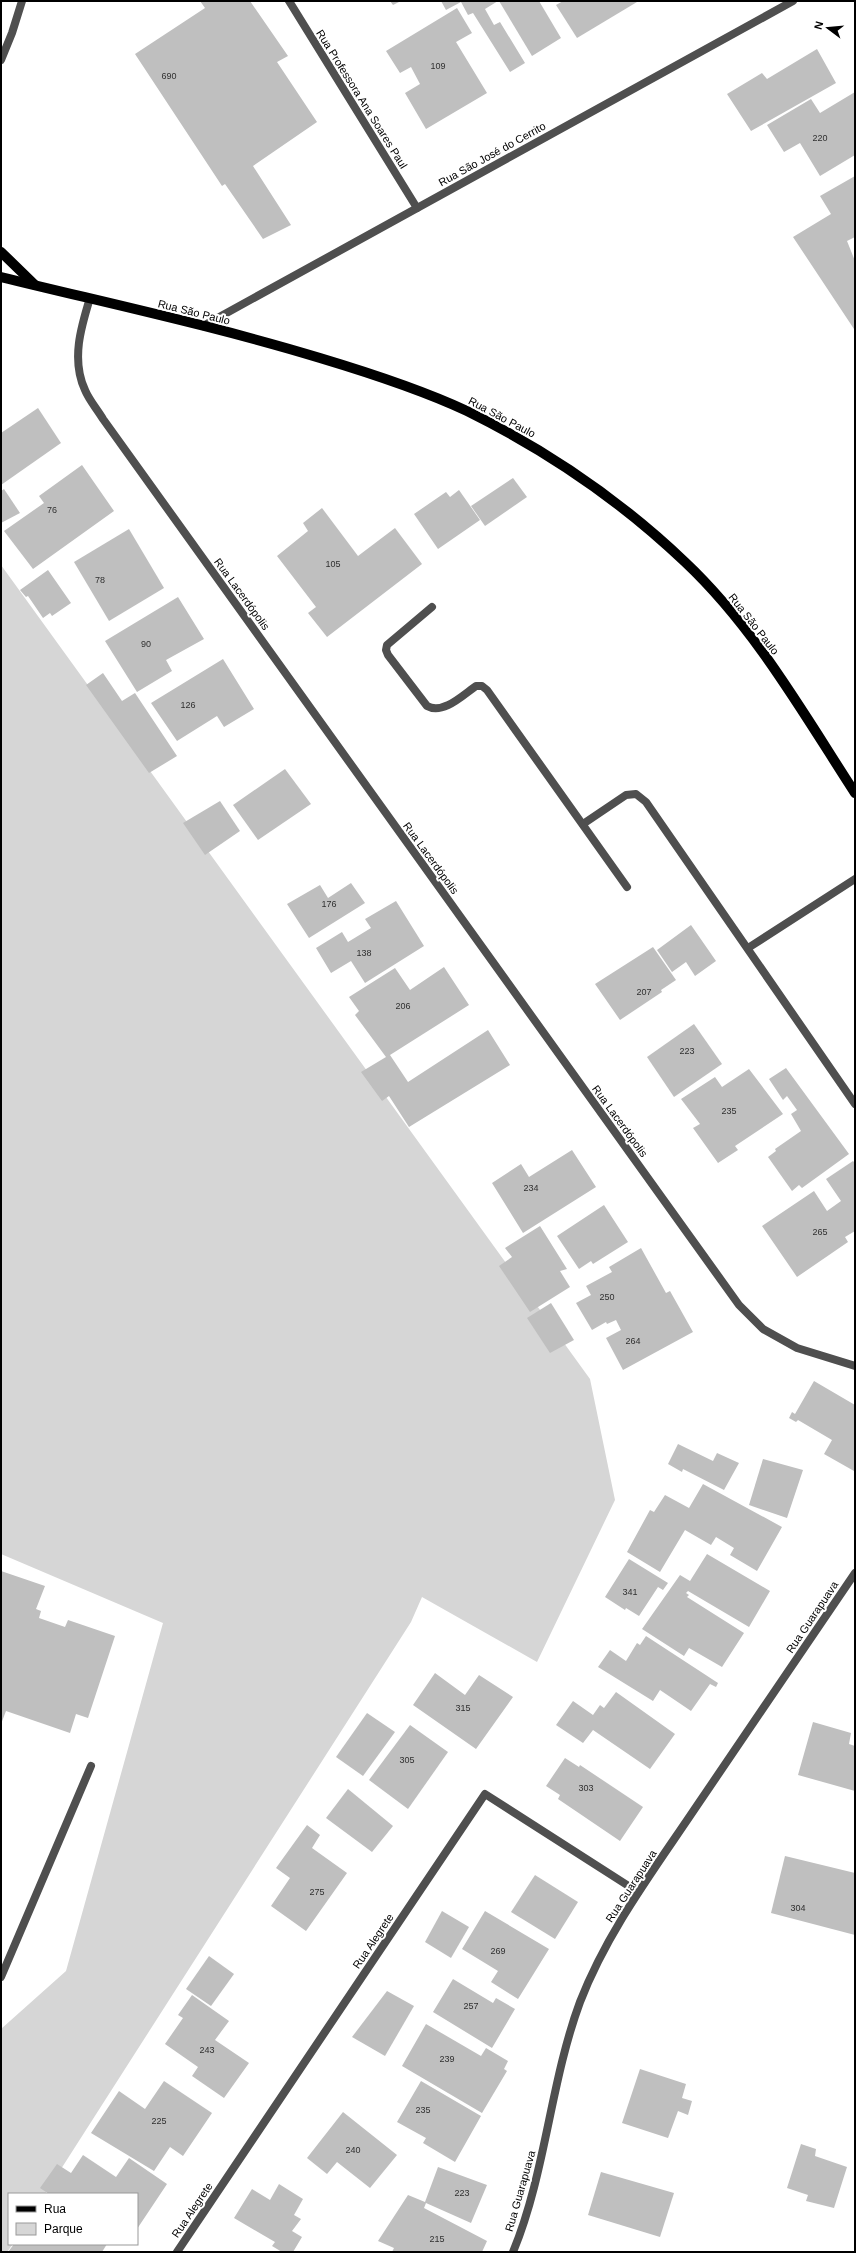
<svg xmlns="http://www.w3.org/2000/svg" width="856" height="2253" viewBox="0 0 856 2253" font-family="Helvetica,sans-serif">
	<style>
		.green { fill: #d6d6d6 }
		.building { fill: #bfbfbf }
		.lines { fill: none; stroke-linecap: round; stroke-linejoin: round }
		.service { stroke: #4f4f4f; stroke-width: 8 }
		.minor { stroke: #4f4f4f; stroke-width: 8 }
		.tertiary { stroke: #4f4f4f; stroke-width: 8 }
		.primary { stroke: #000; stroke-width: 10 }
		.labels { text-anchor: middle; stroke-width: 4; stroke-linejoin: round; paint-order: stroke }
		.number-label { font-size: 9px; fill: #303030 }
		.street-label { font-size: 11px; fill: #000; stroke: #fff }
	</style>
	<rect width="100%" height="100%" fill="#fff"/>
	<polygon class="green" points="1,565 590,1379 615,1500 537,1662 422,1597 411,1622 45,2194 9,2194 9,2244 13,2244 7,2252 1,2252 1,2029 66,1971 163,1623 1,1554"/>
	<g class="building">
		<polygon points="200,1 250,1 288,56 277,62 317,122 253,166 291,225 263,239 225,184 222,186 135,54 205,8"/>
		<polygon points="390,1 401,1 393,5"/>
		<polygon points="441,1 498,1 485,9 494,25 500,22 525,63 510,72 473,13 468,15 461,2 446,10"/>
		<polygon points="499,1 539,1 561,38 532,56"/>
		<polygon points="563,1 636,1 637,2 577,38 556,5"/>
		<polygon points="457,8 472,33 456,42 487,93 426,129 405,93 420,84 411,67 400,73 386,51"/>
		<polygon points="817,49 836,83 751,131 727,94 762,73 767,79"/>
		<polygon points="855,92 855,155 820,176 800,143 784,152 767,125 811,99 820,113"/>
		<polygon points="855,176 855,237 847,241 855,261 854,329 793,237 831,214 820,196"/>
		<polygon points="38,408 61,443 1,485 1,433"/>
		<polygon points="82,465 114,511 33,569 4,531 44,503 39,496"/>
		<polygon points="513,478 527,497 485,526 471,506"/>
		<polygon points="4,489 20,513 1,523 1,491"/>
		<polygon points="459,490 480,520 438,549 414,514 446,492 450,497"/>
		<polygon points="322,508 358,556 395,528 422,564 327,637 308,613 316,607 277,556 308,531 303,523"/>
		<polygon points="129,529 164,588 109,621 74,562"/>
		<polygon points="48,570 71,603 52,616 50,613 43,618 28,596 26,597 20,590"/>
		<polygon points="178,597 204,639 166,660 172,671 137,692 105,641"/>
		<polygon points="223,659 254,709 224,727 217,716 177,741 151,703"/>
		<polygon points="103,673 122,701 135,693 177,756 149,773 86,685"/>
		<polygon points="285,769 311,804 258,840 233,805"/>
		<polygon points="220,801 240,831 205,855 183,823"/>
		<polygon points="351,883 365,903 309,938 287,904 320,885 328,898"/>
		<polygon points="396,901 424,946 365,983 351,961 331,973 316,948 342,932 348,942 371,928 365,919"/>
		<polygon points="691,925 716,961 695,976 686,962 672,972 657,950"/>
		<polygon points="653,947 676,980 661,990 662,992 620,1020 595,984"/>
		<polygon points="444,967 469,1005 390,1055 408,1082 488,1030 510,1065 409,1127 389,1096 382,1101 361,1072 386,1057 355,1015 359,1011 349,997 395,968 410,990"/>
		<polygon points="694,1024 722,1064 674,1097 647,1057"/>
		<polygon points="786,1068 849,1154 802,1188 799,1185 792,1191 768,1157 776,1151 775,1149 801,1131 791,1114 797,1110 787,1096 783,1100 769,1079"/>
		<polygon points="749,1069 783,1114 735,1146 738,1150 718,1163 693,1128 700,1124 681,1099 715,1077 722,1087"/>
		<polygon points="572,1150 596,1187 523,1233 492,1183 521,1164 529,1177"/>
		<polygon points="853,1161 855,1163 855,1231 845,1237 848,1242 797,1277 762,1226 814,1191 827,1211 841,1201 826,1179"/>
		<polygon points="604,1205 628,1242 593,1264 591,1261 579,1269 557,1236"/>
		<polygon points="540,1226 567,1269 560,1271 570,1287 530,1312 499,1266 512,1257 505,1248"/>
		<polygon points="641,1248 666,1293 670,1291 693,1332 623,1370 606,1338 621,1330 616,1320 607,1324 606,1322 592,1330 576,1303 591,1295 586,1286 612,1272 609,1267"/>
		<polygon points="551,1303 574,1340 550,1353 527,1318"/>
		<polygon points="814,1381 855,1405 854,1471 824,1454 832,1440 798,1420 796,1422 789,1418 792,1412 795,1414"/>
		<polygon points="678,1444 713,1461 717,1453 739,1463 724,1490 683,1469 682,1472 668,1464"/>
		<polygon points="763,1459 803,1470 787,1518 749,1505"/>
		<polygon points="703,1484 782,1527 757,1571 730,1555 734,1548 716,1537 711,1545 685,1530 660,1572 627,1552 650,1510 654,1512 665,1495 689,1508"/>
		<polygon points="707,1554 770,1591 749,1627 688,1591 686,1593 689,1595 687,1597 744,1633 722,1667 689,1648 684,1656 642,1629 680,1575 690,1581"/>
		<polygon points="629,1559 668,1583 663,1590 658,1587 639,1616 626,1608 625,1610 605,1597"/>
		<polygon points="1,1571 45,1586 36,1609 41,1611 39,1618 65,1627 68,1620 115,1636 88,1718 76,1714 70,1733 6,1711 1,1724"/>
		<polygon points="646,1636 718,1683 716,1687 710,1684 691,1711 660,1690 653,1701 598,1667 610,1650 626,1661 637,1643 640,1645"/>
		<polygon points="435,1673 465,1695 479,1675 513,1697 476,1749 413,1705"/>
		<polygon points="616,1692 675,1734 650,1769 593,1730 583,1743 556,1725 573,1701 593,1715 600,1705 604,1708"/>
		<polygon points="367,1713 395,1732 363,1776 336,1757"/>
		<polygon points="813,1722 851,1733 849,1744 855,1746 855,1791 798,1775"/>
		<polygon points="410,1725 448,1752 408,1809 369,1780"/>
		<polygon points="565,1758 579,1767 580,1765 643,1807 620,1841 558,1799 560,1795 546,1786"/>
		<polygon points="348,1789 393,1826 372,1852 326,1818"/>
		<polygon points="307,1825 320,1835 312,1848 347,1873 306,1931 271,1906 290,1878 276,1868"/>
		<polygon points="785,1856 855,1873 855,1935 771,1913"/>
		<polygon points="535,1875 578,1902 555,1939 511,1912"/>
		<polygon points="442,1911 469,1927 451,1958 425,1942"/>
		<polygon points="485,1911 549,1949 518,1999 491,1982 498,1971 462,1949"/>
		<polygon points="209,1956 234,1974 211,2006 186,1989"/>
		<polygon points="453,1979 493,2003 496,1998 515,2009 492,2048 433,2012"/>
		<polygon points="387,1991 414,2006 385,2056 352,2037"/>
		<polygon points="192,1995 229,2021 215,2040 249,2063 224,2098 192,2076 198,2067 165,2044 183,2018 178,2015"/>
		<polygon points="426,2024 481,2056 486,2048 508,2061 504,2069 507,2071 482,2113 402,2066"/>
		<polygon points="640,2069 686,2084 682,2098 692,2101 688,2115 678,2111 668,2138 622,2123"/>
		<polygon points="164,2081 212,2113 183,2156 170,2147 154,2171 91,2133 119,2091 145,2109"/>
		<polygon points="421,2081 481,2116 455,2162 423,2143 426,2138 397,2122"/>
		<polygon points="343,2112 397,2155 370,2188 337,2162 327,2174 307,2158"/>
		<polygon points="801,2144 816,2149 815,2156 847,2167 834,2208 806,2201 808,2195 787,2188"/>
		<polygon points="83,2155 116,2177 129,2158 167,2184 137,2229 137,2194 49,2194 40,2188 57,2164 71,2173"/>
		<polygon points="438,2167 487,2185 471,2223 426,2203 424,2208 487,2241 482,2252 392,2252 394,2248 378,2241 408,2195 425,2202"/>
		<polygon points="601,2172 674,2193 660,2237 588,2215"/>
		<polygon points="279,2184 303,2199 294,2215 301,2219 292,2231 302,2237 293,2252 282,2252 272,2246 275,2242 234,2218 252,2189 270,2200"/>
		<polygon points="14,2244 107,2244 102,2252 8,2252"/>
	</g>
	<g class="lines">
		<g class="service">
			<path d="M432,607L387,645L386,650L388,655L427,706C443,715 463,695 476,686H482L487,690L627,887"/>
			<polyline points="583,824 626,795 636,794 646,802 855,1104"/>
			<polyline points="748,948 855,879"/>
			<polyline points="1,1977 91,1766"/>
		</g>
		<g class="minor">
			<polyline points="289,1 417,208"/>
			<path d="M90,298C81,327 71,360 85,390C89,400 97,409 103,419L739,1305L763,1329L797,1348L855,1366"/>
			<polyline points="203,326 793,1"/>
			<polyline points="177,2252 485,1794 638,1892"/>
			<path d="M513,2252C546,2172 550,2083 580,2002C607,1932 653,1871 694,1810C748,1731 801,1652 855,1573"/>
		</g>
		<polyline class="tertiary" points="1,60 12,33 22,1"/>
		<g class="primary">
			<polyline points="1,252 35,285"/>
			<path d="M1,277C107,303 215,326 320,358C370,373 420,389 467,411C546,450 621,501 685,562C755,628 803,713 855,793"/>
		</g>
	</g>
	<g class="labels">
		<g class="number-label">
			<text x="438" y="69">109</text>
			<text x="169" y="79">690</text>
			<text x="820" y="141">220</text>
			<text x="52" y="513">76</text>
			<text x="333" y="567">105</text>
			<text x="100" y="583">78</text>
			<text x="146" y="647">90</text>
			<text x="188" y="708">126</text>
			<text x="329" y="907">176</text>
			<text x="364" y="956">138</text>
			<text x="644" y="995">207</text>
			<text x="403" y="1009">206</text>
			<text x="687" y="1054">223</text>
			<text x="729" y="1114">235</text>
			<text x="531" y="1191">234</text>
			<text x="820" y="1235">265</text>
			<text x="607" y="1300">250</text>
			<text x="633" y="1344">264</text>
			<text x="630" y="1595">341</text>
			<text x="463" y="1711">315</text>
			<text x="407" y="1763">305</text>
			<text x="586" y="1791">303</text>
			<text x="317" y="1895">275</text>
			<text x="798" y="1911">304</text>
			<text x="498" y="1954">269</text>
			<text x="471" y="2009">257</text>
			<text x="207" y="2053">243</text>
			<text x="447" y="2062">239</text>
			<text x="423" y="2113">235</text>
			<text x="159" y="2124">225</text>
			<text x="353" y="2153">240</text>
			<text x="462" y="2196">223</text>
			<text x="437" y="2242">215</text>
		</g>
		<g class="street-label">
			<text transform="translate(362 99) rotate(58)" y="4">Rua Professora Ana Soares Paul</text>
			<text transform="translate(492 154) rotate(-29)" y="4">Rua São José do Cerrito</text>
			<text transform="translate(194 312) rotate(14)" y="4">Rua São Paulo</text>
			<text transform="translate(502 417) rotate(28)" y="4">Rua São Paulo</text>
			<text transform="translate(242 594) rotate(54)" y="4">Rua Lacerdópolis</text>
			<text transform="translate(754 624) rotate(52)" y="4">Rua São Paulo</text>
			<text transform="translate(431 858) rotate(54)" y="4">Rua Lacerdópolis</text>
			<text transform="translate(620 1121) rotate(54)" y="4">Rua Lacerdópolis</text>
			<text transform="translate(812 1617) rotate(-56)" y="4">Rua Guarapuava</text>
			<text transform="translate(631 1886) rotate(-57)" y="4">Rua Guarapuava</text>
			<text transform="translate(373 1941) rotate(-56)" y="4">Rua Alegrete</text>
			<text transform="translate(520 2191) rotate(-74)" y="4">Rua Guarapuava</text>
			<text transform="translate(192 2210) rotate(-56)" y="4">Rua Alegrete</text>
		</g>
	</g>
	<rect width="856" height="2253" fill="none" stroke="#000000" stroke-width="4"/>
	<rect x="8" y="2193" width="130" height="52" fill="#ffffff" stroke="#999999"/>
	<rect x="16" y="2206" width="20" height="6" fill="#000000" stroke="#999999"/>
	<text x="44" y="2213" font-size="12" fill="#000000">Rua</text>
	<rect x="16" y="2223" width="20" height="12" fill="#d6d6d6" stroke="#999999"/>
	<text x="44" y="2233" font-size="12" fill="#000000">Parque</text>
	<g transform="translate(828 28) rotate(286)" stroke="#ffffff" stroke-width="3" paint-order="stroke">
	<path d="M0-3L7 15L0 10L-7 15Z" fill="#000000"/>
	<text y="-6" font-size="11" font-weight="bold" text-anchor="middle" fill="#000000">N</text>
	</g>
</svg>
